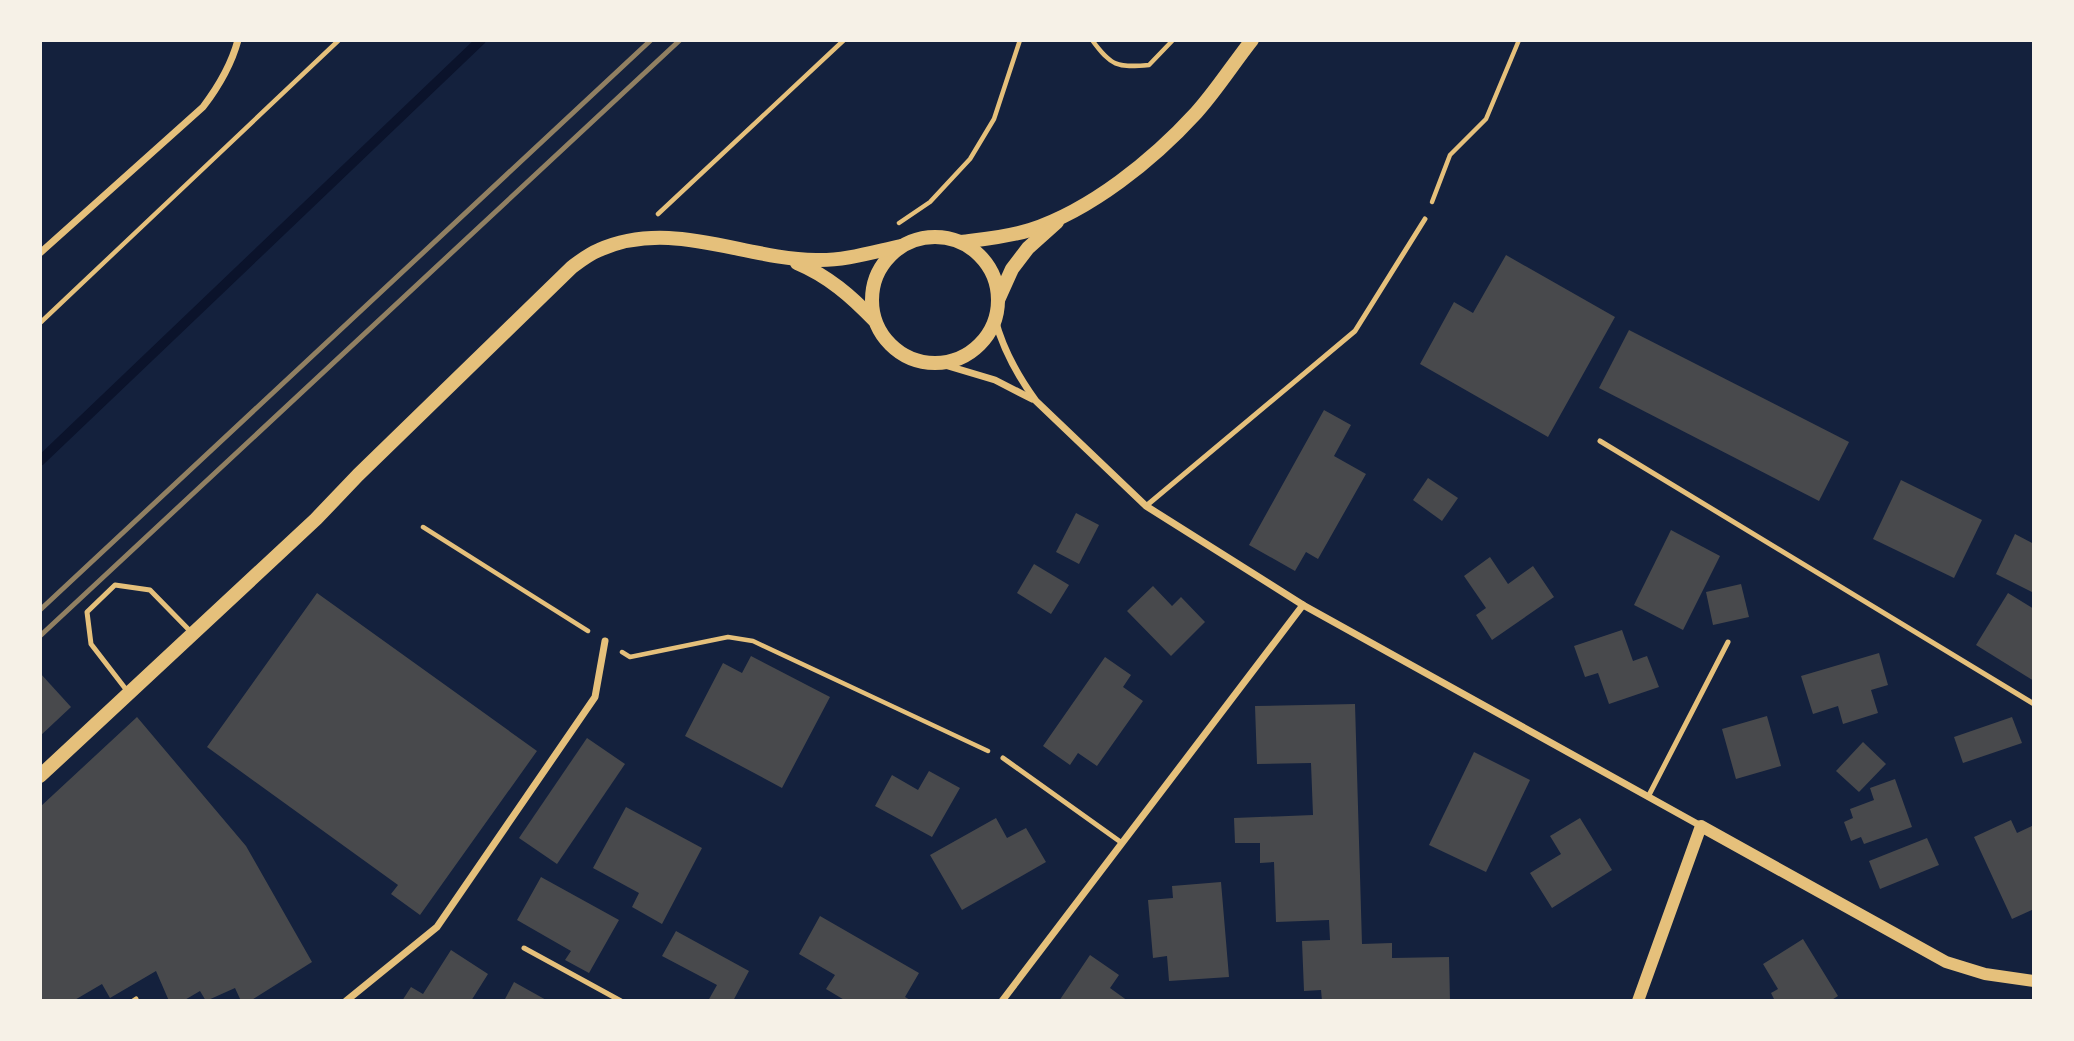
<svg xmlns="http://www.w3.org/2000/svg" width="2074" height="1041" viewBox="0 0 2074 1041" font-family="'Work Sans',sans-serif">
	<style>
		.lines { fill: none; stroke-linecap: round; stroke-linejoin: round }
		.stream { stroke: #0b132b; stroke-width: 10 }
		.building { fill: #48494c }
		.path { stroke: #e5c07b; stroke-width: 4.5 }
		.service { stroke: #e5c07b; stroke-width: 5 }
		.minor { stroke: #e5c07b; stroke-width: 7 }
		.tertiary { stroke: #e5c07b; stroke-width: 12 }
		.secondary { stroke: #e5c07b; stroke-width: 14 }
		.rail { stroke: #918062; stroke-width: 5 }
	</style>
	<rect width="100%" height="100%" fill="#14213d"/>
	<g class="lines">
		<polyline class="stream" points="40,461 481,40"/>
	</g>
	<g class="building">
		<polygon points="1506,255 1615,317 1548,437 1420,364 1454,302 1473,313"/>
		<polygon points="1629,330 1849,442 1819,501 1599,388"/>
		<polygon points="1324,410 1351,425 1334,456 1366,474 1318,559 1306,552 1295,571 1249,545"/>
		<polygon points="1428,478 1458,498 1442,521 1413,500"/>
		<polygon points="1901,480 1982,520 1954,578 1873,539"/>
		<polygon points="1076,513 1099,525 1079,564 1056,552"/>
		<polygon points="1671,530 1720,556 1683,630 1634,605"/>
		<polygon points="2015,534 2034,544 2034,593 1996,574"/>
		<polygon points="1490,557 1508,584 1533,566 1554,597 1492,640 1476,615 1486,608 1464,576"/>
		<polygon points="1034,564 1069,585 1051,614 1017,593"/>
		<polygon points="1741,584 1749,617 1713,625 1706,592"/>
		<polygon points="1153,586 1172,606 1181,597 1205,622 1171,656 1127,611"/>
		<polygon points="317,593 537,751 420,915 391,894 398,885 207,747"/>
		<polygon points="2008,593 2034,609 2034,681 1976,645"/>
		<polygon points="1622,630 1633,661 1647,656 1659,687 1609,704 1598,673 1585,677 1574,646"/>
		<polygon points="1879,653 1888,685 1871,690 1878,713 1843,724 1838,706 1813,714 1801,676"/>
		<polygon points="751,656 830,697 782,788 685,736 723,663 742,673"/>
		<polygon points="1105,657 1131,675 1123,687 1143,701 1097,766 1078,753 1070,765 1043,746"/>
		<polygon points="40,673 71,707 40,736"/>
		<polygon points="1355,704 1362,944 1392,943 1392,958 1449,957 1450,1001 1322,1001 1321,990 1304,991 1302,941 1330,940 1329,920 1276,922 1274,862 1260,863 1260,843 1235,843 1234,818 1313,815 1311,763 1257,764 1255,706"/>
		<polygon points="1767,716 1781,766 1736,779 1722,729"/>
		<polygon points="137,717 246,846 312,962 250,1001 241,1001 235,988 206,1001 200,991 183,1001 169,1001 156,971 110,998 102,984 73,1001 40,1001 40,807"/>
		<polygon points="2012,717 2022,743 1963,763 1954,737"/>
		<polygon points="587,738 625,764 557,864 519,838"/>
		<polygon points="1863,742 1886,764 1859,792 1836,771"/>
		<polygon points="1474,752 1530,780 1486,872 1429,845"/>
		<polygon points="929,771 960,788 932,837 875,806 892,775 918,790"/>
		<polygon points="1895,779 1912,827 1864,844 1861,837 1851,841 1844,822 1853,818 1850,809 1874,800 1870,788"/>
		<polygon points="626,807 702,848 662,924 632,907 639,893 593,868"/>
		<polygon points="996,818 1007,838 1026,828 1046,862 962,910 930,855"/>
		<polygon points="1580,818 1612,870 1552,908 1530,873 1561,854 1550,836"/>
		<polygon points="2011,820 2017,833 2034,825 2034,909 2012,919 1974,837"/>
		<polygon points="1927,838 1939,865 1880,889 1869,861"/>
		<polygon points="541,877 619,920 589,973 565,960 571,951 517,920"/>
		<polygon points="1221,882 1229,977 1169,981 1167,956 1153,958 1148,900 1173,898 1172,886"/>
		<polygon points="820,916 919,973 905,997 912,1001 846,1001 826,989 835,975 799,954"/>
		<polygon points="676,931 749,971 733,1001 708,1001 717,985 662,956"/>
		<polygon points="1803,939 1838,996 1830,1001 1775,1001 1771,993 1778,989 1763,964"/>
		<polygon points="451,950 488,974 471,1001 402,1001 411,987 423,994"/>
		<polygon points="1090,955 1119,975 1110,988 1128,1001 1059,1001"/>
		<polygon points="514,982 548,1001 504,1001"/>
	</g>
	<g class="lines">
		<g class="path">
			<path d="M1092,40C1111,66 1117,68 1149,65L1173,40"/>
			<polyline points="1432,202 1450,155 1486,119 1519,40"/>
			<polyline points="658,214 844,40"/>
			<polyline points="899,223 930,202 970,159 994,119 1020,40"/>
			<polyline points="40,323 339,40"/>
			<polyline points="423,527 588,631"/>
			<polyline points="622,652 630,657 728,637 753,641 988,751"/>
		</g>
		<g class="service">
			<polyline points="1600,441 2034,704"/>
			<polyline points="1146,506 1355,331 1425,219"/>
			<polyline points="128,692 91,644 87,612 115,585 150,590 193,634"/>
			<polyline points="1003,758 1122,843"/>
			<polyline points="1648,797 1728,642"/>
			<polyline points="524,948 621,1001"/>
			<polyline points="133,1001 136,999 137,1001"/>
		</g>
		<g class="minor">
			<path d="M40,253L203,107C219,86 231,66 238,40"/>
			<path d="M995,319C1003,350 1017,375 1036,401L1146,506L1303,605L1701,826"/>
			<polyline points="938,363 995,380 1032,399"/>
			<polyline points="346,1001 437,927 595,697 605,641"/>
			<polyline points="1002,1001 1303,605"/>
		</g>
		<polyline class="tertiary" points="1638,1001 1701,826 1946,962 1985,974 2034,981"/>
		<g class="secondary">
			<circle cx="935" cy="300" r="63"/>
			<path d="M961,242C984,239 1008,237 1030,230C1091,210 1153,160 1196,113C1216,91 1233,64 1252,40"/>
			<path d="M797,263C828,276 851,296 874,320"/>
			<polyline points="998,300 1012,269 1028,248 1057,222"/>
			<path d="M40,776L316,519L358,475L572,267C580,261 589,254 599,250C671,218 743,259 816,260C844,261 873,252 901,246"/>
		</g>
		<g class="rail">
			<polyline points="40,610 651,40"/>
			<polyline points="40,636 680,40"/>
		</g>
	</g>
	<rect width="2074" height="1041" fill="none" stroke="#f6f1e7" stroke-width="84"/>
</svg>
